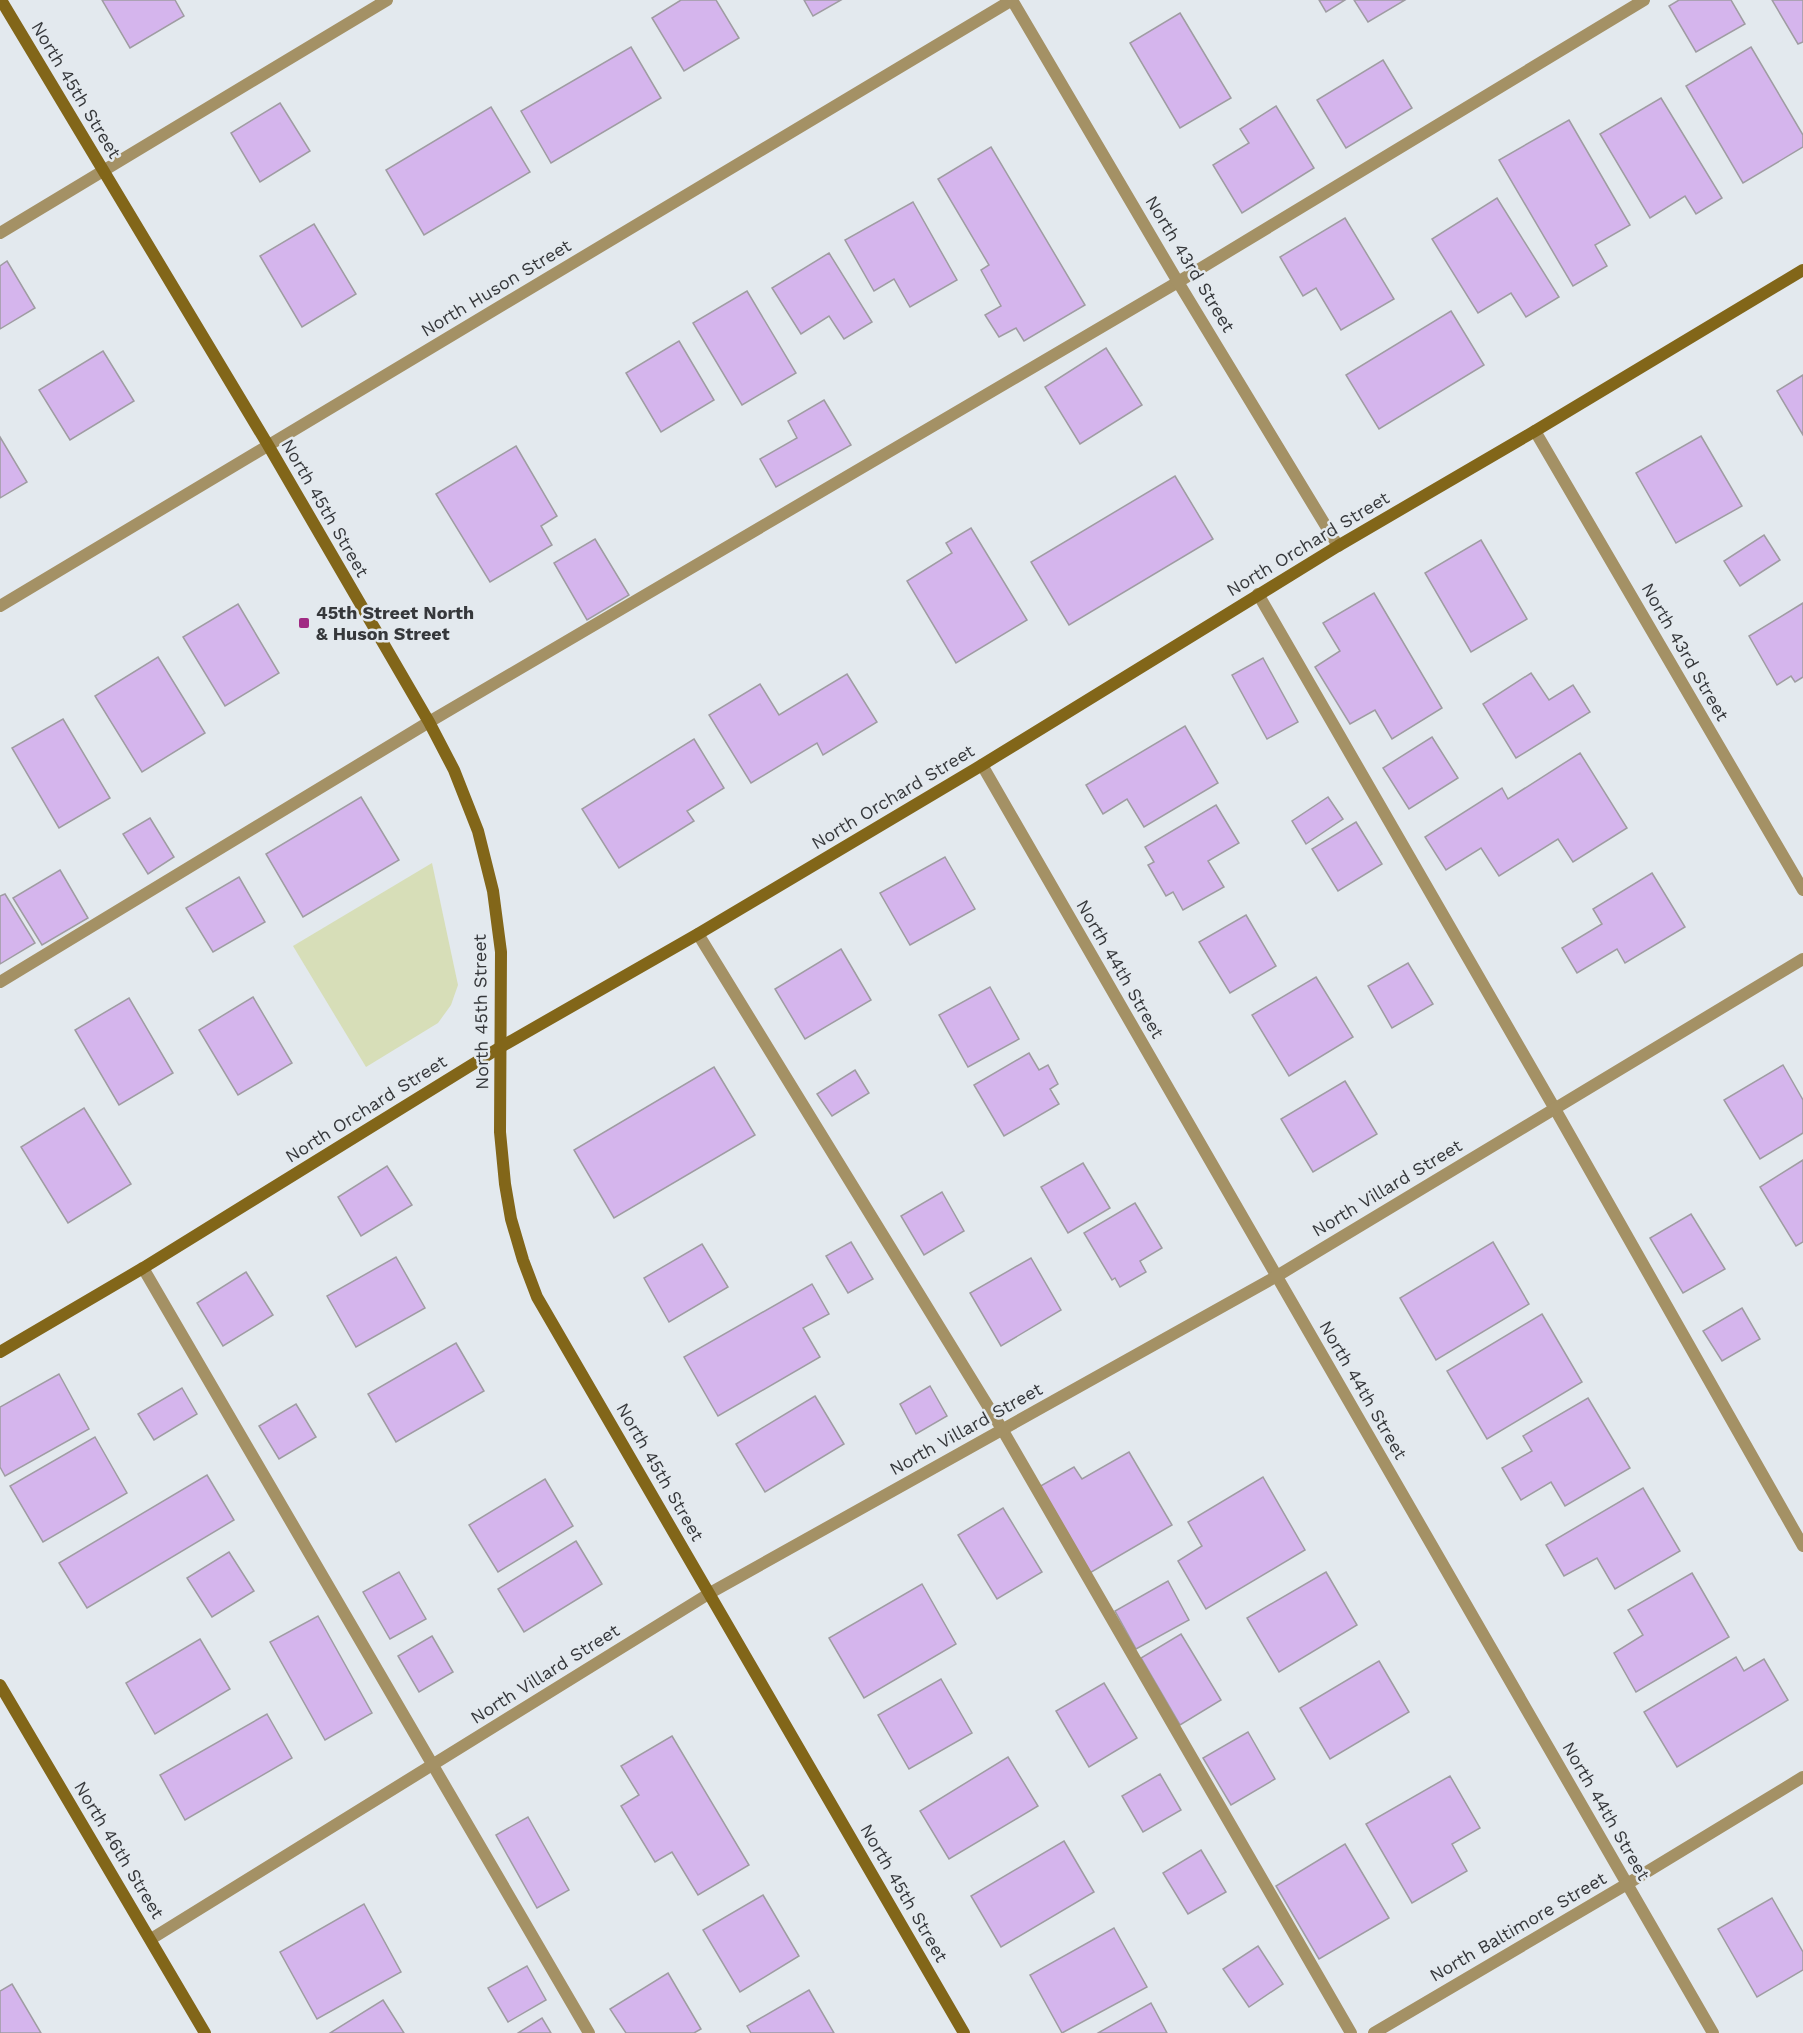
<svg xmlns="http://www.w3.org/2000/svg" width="1803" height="2033" viewBox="0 0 1803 2033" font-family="'Work Sans',sans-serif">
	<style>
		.green { fill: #d7deb8 }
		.building { fill: #d5b5ed; stroke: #9f9ca2; stroke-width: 1.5 }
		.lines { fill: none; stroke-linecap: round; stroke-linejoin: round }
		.lane { stroke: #a49165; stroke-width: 12 }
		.street { stroke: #a49165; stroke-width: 12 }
		.secondary { stroke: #826619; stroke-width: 12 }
		.poi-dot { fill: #a02a83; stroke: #e3e9ee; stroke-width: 2 }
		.labels { text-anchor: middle; stroke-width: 5; stroke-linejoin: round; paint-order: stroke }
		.street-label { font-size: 18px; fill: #36383b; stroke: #e3e9ee }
		.poi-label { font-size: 18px; font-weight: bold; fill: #36383b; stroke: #e3e9ee; text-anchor: start }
	</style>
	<rect width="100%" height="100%" fill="#e3e9ee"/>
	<polygon class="green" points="432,863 458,985 451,1005 438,1023 366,1067 293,946"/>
	<g class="building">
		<polygon points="102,0 175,0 184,16 130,48"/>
		<polygon points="681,0 716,0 739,38 684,71 652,18"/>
		<polygon points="804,0 841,0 813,16"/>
		<polygon points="1319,0 1345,0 1326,12"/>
		<polygon points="1354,0 1405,0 1368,22"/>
		<polygon points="1679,0 1731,0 1745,24 1696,52 1669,6"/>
		<polygon points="1772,0 1803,0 1803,42 1798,44"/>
		<polygon points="1180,13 1231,98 1180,128 1130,43"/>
		<polygon points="631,47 661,98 551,163 521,111"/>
		<polygon points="1751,47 1803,135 1803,147 1743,183 1686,86"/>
		<polygon points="1383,60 1412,108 1346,148 1317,100"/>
		<polygon points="1661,98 1722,198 1696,214 1685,196 1650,218 1600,134"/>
		<polygon points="280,103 310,151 260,182 231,133"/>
		<polygon points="1276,106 1314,168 1242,213 1213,165 1249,143 1240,129"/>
		<polygon points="491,107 530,172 424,235 386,170"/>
		<polygon points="1569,120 1630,225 1595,245 1607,266 1573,286 1499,160"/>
		<polygon points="991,147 1085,305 1024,341 1016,328 999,337 985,315 1001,306 981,270 989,265 938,179"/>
		<polygon points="1497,198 1559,297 1526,317 1511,293 1478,313 1432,239"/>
		<polygon points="913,202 957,280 910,307 894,279 874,291 845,240"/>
		<polygon points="1345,218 1394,299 1341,330 1316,288 1303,296 1280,257"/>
		<polygon points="314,224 356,294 302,327 260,256"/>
		<polygon points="829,253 872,322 844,339 829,316 801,334 772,288"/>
		<polygon points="7,261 35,308 0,329 0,266"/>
		<polygon points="747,291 796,373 742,405 693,323"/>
		<polygon points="1451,311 1484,365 1379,429 1346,375"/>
		<polygon points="679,341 714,400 661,432 626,373"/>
		<polygon points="1106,348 1142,405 1080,444 1045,387"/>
		<polygon points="103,351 134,401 70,440 39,390"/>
		<polygon points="1803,375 1803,435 1777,391"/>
		<polygon points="824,400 851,445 776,487 760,459 797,438 788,421"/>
		<polygon points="1701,436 1742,506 1676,543 1636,473"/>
		<polygon points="0,437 27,482 0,498"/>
		<polygon points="516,446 557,516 541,526 552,545 490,582 436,494"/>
		<polygon points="1175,476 1213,539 1069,625 1031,562"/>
		<polygon points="971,528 1027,620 956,663 907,581 952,553 946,543"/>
		<polygon points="1764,535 1780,560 1740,586 1724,561"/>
		<polygon points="595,539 629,595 587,620 554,563"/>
		<polygon points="1481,540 1527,619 1471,652 1425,573"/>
		<polygon points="1374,593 1442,708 1392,739 1375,710 1350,724 1315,667 1340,651 1323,623"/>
		<polygon points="1803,603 1803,677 1795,682 1791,676 1777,685 1749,636"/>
		<polygon points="238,604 279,673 225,706 183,637"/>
		<polygon points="158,657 205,733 142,772 95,696"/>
		<polygon points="1263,658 1298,722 1267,739 1232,675"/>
		<polygon points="1531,673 1549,700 1573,685 1590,712 1516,758 1483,704"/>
		<polygon points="847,674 877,722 823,755 817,743 751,783 709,715 760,684 779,715"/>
		<polygon points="63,719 110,798 59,828 12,748"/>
		<polygon points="1185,726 1218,783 1144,827 1127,799 1103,814 1086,785"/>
		<polygon points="1432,737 1458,778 1409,809 1383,768"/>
		<polygon points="694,739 724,788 687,811 694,821 619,868 582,809"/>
		<polygon points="1580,753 1627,828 1573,862 1558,839 1499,876 1481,848 1446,870 1425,837 1502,788 1508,799"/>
		<polygon points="361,797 399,860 303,917 266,854"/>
		<polygon points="1328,797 1343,819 1306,844 1292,821"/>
		<polygon points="1216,805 1239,843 1208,861 1224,887 1183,910 1173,892 1166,896 1148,865 1154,862 1145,847"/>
		<polygon points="150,818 174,857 148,874 123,834"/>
		<polygon points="1356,822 1382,864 1338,891 1312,849"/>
		<polygon points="945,857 975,909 910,945 880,893"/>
		<polygon points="60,870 88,918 42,945 13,898"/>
		<polygon points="1652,873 1685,927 1625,963 1617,949 1577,973 1562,948 1602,924 1593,909"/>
		<polygon points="239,877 265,922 213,952 186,908"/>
		<polygon points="5,894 35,943 0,964 0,896"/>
		<polygon points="1246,915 1276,966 1230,993 1199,942"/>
		<polygon points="841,949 871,1000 805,1039 775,989"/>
		<polygon points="1408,963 1433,1004 1392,1028 1368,986"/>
		<polygon points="1316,977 1353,1037 1289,1076 1252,1015"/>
		<polygon points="990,987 1019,1039 968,1067 939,1015"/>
		<polygon points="253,997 292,1063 238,1095 199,1030"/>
		<polygon points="129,998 173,1073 119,1105 75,1030"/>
		<polygon points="1029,1053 1039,1070 1048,1065 1058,1084 1050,1089 1059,1104 1004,1136 974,1085"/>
		<polygon points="1783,1065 1803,1100 1803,1133 1760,1159 1724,1100"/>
		<polygon points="714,1067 755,1135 614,1218 574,1150"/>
		<polygon points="855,1070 869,1093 832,1116 817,1094"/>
		<polygon points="1345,1081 1377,1134 1313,1172 1281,1119"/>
		<polygon points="84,1108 131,1184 68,1223 21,1147"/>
		<polygon points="1803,1160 1803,1242 1796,1246 1760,1187"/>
		<polygon points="1083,1163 1110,1208 1068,1233 1041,1187"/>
		<polygon points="387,1166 412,1205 361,1236 338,1197"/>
		<polygon points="942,1192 964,1231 924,1255 901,1216"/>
		<polygon points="1135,1203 1162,1248 1140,1261 1146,1272 1120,1287 1115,1278 1112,1280 1084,1233"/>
		<polygon points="1691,1214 1725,1269 1683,1293 1650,1238"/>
		<polygon points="851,1242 873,1279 848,1293 826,1256"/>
		<polygon points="1493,1242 1529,1304 1436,1360 1400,1298"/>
		<polygon points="702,1244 728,1287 669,1322 644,1278"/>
		<polygon points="396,1257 425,1308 356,1347 327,1296"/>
		<polygon points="1031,1258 1061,1310 1001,1346 970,1293"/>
		<polygon points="246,1272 273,1315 223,1346 197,1303"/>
		<polygon points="812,1284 829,1314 803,1328 820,1357 718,1416 684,1357"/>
		<polygon points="1742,1308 1760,1339 1722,1361 1703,1331"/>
		<polygon points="1542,1314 1582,1382 1487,1439 1447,1371"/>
		<polygon points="456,1343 484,1391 396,1442 368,1394"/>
		<polygon points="59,1374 89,1429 5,1476 0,1467 0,1407"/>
		<polygon points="930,1386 947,1416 916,1434 900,1404"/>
		<polygon points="182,1388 197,1414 154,1440 138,1414"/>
		<polygon points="815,1396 844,1444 765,1492 736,1444"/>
		<polygon points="1588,1398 1630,1468 1565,1506 1551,1482 1521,1500 1502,1468 1532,1451 1523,1436"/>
		<polygon points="296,1404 316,1437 279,1459 259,1426"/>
		<polygon points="95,1437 127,1493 43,1542 10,1486"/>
		<polygon points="1129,1452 1172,1525 1088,1574 1037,1488 1074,1467 1082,1479"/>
		<polygon points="207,1475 234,1520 87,1608 59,1563"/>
		<polygon points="1263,1477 1305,1550 1206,1609 1178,1561 1202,1546 1188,1522"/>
		<polygon points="545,1479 573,1526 498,1572 469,1525"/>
		<polygon points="1643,1488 1680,1551 1615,1589 1597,1558 1564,1576 1546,1545"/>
		<polygon points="1003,1508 1042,1572 997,1599 958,1535"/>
		<polygon points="576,1541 602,1584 524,1632 498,1589"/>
		<polygon points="229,1552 254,1591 212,1617 187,1578"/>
		<polygon points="399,1572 426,1619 390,1639 363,1592"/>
		<polygon points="1326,1572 1357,1625 1279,1672 1247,1618"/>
		<polygon points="1692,1573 1729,1637 1636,1692 1614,1653 1643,1635 1628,1610"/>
		<polygon points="1168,1581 1189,1620 1136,1649 1115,1611"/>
		<polygon points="922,1584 956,1644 864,1698 829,1638"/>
		<polygon points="318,1616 372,1713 325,1740 270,1642"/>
		<polygon points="1181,1634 1221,1700 1180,1725 1141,1658"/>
		<polygon points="432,1636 453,1672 419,1692 398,1656"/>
		<polygon points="200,1639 230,1689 155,1734 126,1683"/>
		<polygon points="1736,1657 1744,1671 1764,1659 1788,1700 1677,1767 1644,1712"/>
		<polygon points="1379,1661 1409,1712 1330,1759 1300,1708"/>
		<polygon points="941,1679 972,1733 909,1769 878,1715"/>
		<polygon points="1104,1683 1137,1738 1089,1767 1056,1711"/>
		<polygon points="267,1714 292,1758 185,1820 160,1775"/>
		<polygon points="1248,1732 1275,1779 1231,1805 1203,1758"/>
		<polygon points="672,1736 749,1865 698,1895 672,1852 655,1862 621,1806 639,1795 621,1766"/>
		<polygon points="1008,1757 1038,1806 949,1859 920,1811"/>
		<polygon points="1160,1774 1181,1810 1143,1832 1122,1796"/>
		<polygon points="1450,1776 1480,1828 1452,1844 1467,1871 1412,1903 1366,1824"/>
		<polygon points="528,1817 569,1890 537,1908 496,1835"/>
		<polygon points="1064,1841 1094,1892 1001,1947 971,1896"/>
		<polygon points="1345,1844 1389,1918 1319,1959 1276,1886"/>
		<polygon points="1201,1850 1226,1892 1188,1914 1163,1873"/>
		<polygon points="763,1895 799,1956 740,1992 703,1930"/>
		<polygon points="1772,1898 1803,1952 1803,1970 1757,1997 1718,1929"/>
		<polygon points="364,1904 401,1972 317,2019 280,1952"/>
		<polygon points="1114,1928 1147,1987 1062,2033 1030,1975"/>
		<polygon points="1258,1946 1283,1984 1249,2007 1223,1969"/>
		<polygon points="527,1966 546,2000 508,2022 488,1988"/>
		<polygon points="668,1973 701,2029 694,2033 626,2033 610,2009"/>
		<polygon points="12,1984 41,2033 0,2033 0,1991"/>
		<polygon points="809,1990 834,2033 751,2033 747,2026"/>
		<polygon points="383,2000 404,2033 330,2033"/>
		<polygon points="1151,2003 1167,2033 1098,2033"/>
		<polygon points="542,2018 551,2033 518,2033"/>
	</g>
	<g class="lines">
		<g class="lane">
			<polyline points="0,233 387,0"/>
			<polyline points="1258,594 1555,1109 1803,1546"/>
			<polyline points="698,934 1002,1429 1351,2033"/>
			<polyline points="0,982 429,722 1178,282 1644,0"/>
			<polyline points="143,1268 589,2033"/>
		</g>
		<g class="street">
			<polyline points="1012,0 1178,282 1338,546"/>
			<polyline points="1535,431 1803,890"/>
			<polyline points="0,606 1012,0"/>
			<polyline points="982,765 1713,2033"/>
			<polyline points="151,1939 710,1593 1277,1276 1803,959"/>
			<polyline points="1374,2033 1627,1884 1803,1777"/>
		</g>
		<g class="secondary">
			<polyline points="1,0 268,445 429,722 454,770 478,831 493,891 501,952 500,1132 505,1184 511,1219 523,1260 537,1297 964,2033"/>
			<polyline points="0,1352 143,1268 499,1048 698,934 982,765 1338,546 1535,431 1803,270"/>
			<polyline points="0,1685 205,2033"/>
		</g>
	</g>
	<rect class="poi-dot" x="298" y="617" width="12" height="12" rx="3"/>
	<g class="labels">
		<g class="street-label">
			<text transform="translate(76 90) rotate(59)" y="6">North 45th Street</text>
			<text transform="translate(1190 264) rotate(59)" y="6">North 43rd Street</text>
			<text transform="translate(496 288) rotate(-31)" y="6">North Huson Street</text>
			<text transform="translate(325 508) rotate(60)" y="6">North 45th Street</text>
			<text transform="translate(1308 544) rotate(-31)" y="6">North Orchard Street</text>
			<text transform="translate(1685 652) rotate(60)" y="6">North 43rd Street</text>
			<text transform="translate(893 797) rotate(-31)" y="6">North Orchard Street</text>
			<text transform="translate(1120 969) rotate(60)" y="6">North 44th Street</text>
			<text transform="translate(481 1012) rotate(-91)" y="6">North 45th Street</text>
			<text transform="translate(366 1109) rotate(-32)" y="6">North Orchard Street</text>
			<text transform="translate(1387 1188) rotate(-31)" y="6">North Villard Street</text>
			<text transform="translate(1363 1390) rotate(60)" y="6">North 44th Street</text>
			<text transform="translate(966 1429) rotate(-29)" y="6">North Villard Street</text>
			<text transform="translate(660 1472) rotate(60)" y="6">North 45th Street</text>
			<text transform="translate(545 1674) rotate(-32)" y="6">North Villard Street</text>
			<text transform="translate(1606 1811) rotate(60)" y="6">North 44th Street</text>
			<text transform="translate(119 1850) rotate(59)" y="6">North 46th Street</text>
			<text transform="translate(904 1893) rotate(60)" y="6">North 45th Street</text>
			<text transform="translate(1518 1927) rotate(-30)" y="6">North Baltimore Street</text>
		</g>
		<g class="poi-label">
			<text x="316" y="619">45th Street North<tspan x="316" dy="21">&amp; Huson Street</tspan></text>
		</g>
	</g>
</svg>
